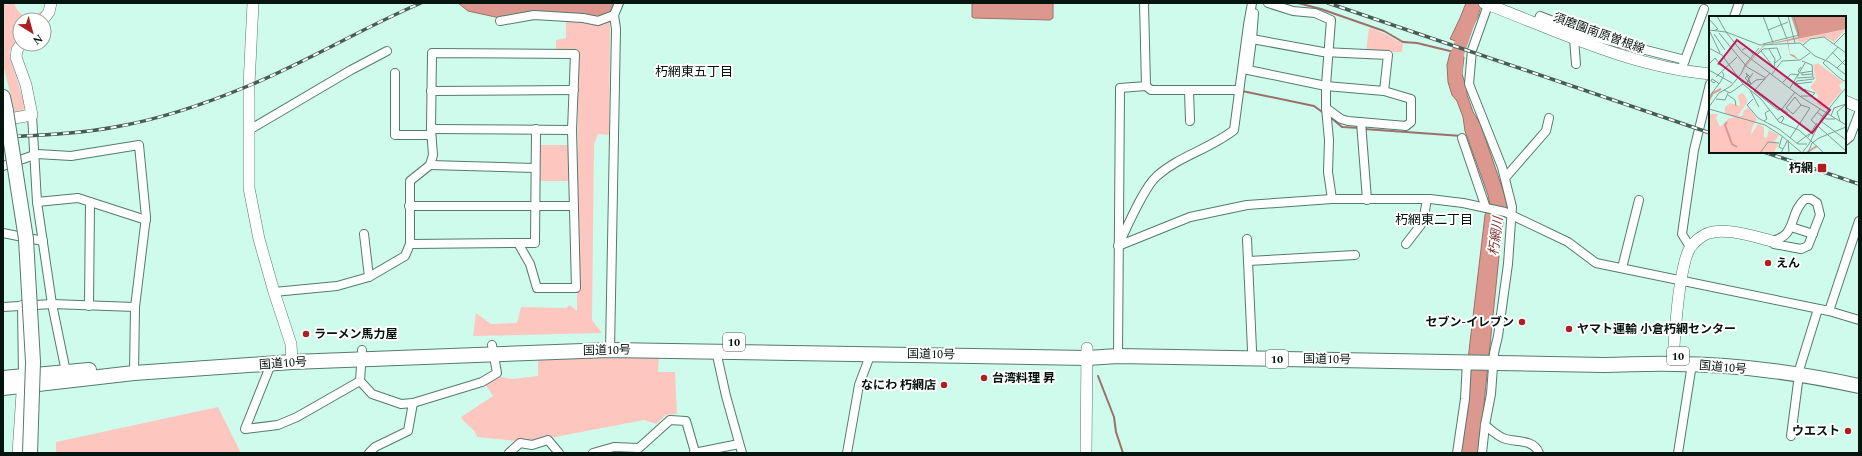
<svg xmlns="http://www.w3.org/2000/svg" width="1862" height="456" viewBox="0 0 1862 456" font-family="Spectral,'Noto Sans JP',serif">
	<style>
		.green { fill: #fdc7c0 }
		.water { fill: #dc978f; stroke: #9c7069 }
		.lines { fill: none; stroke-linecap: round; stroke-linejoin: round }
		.stream { stroke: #9c7069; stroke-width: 2 }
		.river { stroke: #dc978f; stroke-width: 13 }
		.street-casing { stroke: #537b6e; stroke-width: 10 }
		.secondary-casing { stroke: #537b6e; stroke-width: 12 }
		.highway-casing { stroke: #537b6e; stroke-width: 16 }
		.street { stroke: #fff; stroke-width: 8 }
		.secondary { stroke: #fff; stroke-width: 11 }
		.highway { stroke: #fff; stroke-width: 14 }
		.rail-casing { stroke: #455d55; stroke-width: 3.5 }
		.rail { stroke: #fff; stroke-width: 2; stroke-dasharray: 6; stroke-linecap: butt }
		.highway-bridge-casing { stroke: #537b6e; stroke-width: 16; stroke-linecap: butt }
		.highway-bridge { stroke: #fff; stroke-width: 14 }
		.poi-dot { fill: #b01f1f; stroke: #fff; stroke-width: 1.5 }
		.labels { text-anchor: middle; stroke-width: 4; stroke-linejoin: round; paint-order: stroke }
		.shield { fill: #fff; stroke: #505a57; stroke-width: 1 }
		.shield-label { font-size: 11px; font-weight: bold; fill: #05140f }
		.street-label { font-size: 12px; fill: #05140f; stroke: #fff }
		.poi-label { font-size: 12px; font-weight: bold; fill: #05140f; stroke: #fff; text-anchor: end }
		.neighbourhood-label { font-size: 13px; fill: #05140f; stroke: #fff }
		.water-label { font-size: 13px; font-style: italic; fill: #802e29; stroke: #fff }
		.inset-river { fill: none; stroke: #dc978f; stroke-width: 2 }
		.inset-road { fill: none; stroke: #7e9f94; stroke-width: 1 }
		.view { fill: #c2185b; fill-opacity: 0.15; stroke: #c2185b; stroke-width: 2 }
		.inset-edge { fill: none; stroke: #05140f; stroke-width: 2 }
	</style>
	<rect width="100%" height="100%" fill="#cffbec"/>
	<g class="green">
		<path d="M3,3L6,5L14,3C21,21 31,17 44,10L37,20H20V37L9,52L25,107L22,111L15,113L3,64Z"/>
		<polygon points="610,18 609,135 598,134 594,144 592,320 602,333 473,336 476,313 491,324 517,323 521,307 566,308 570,305 577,311 578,52 556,52 556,40 566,38 566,19"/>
		<path d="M1369,28C1382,31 1391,38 1403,43L1402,52H1366Z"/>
		<rect x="539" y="145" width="31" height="36"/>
		<path d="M659,356L658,372H675L677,414L666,415L656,424L644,420L550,438L536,443L477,437C475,428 465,425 461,417L493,396L484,382L495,376L513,379L538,376V357Z"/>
		<polygon points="218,407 241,453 56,453 56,442"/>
	</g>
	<g class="water">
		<polygon points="458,3 614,3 610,13 599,17 500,18 468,11"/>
		<polygon points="972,3 1053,3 1053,18 1050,20 974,18 972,17"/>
		<polygon points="1466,3 1482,3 1478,16 1464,44 1450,39 1460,18"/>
		<polygon points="1450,53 1464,57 1462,74 1467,89 1467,95 1473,112 1480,123 1508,205 1502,227 1479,453 1457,453 1485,215 1490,205 1488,195 1465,131 1463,117 1457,101 1452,95 1448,82 1447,65"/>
	</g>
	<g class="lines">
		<g class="stream">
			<polyline points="1298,3 1321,9 1384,31 1403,42 1417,43 1458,53"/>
			<polyline points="1242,91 1314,106 1325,114"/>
			<polyline points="1330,117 1342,127 1360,128"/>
			<polyline points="1364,129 1462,136"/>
			<polyline points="1098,376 1114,417 1116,432 1123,453"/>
		</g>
		<polyline class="river" points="1456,72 1457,55 1475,3"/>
		<g class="street-casing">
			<g id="street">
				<polyline points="1268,3 1293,11 1315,13 1331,20 1326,85 1326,108 1329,140 1328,172 1332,199"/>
				<polyline points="1734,17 1739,3"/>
				<polyline points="500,21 534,15 583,18 598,21 614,15"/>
				<polyline points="1537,24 1540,16 1591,36 1685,60"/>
				<polyline points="1252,39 1254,13"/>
				<polyline points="1574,39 1576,64"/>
				<polyline points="1683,65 1704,9"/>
				<polyline points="395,73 395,135 431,135"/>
				<polyline points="1146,86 1151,90 1239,90"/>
				<polyline points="1189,90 1190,121"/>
				<polyline points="431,91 574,90"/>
				<polyline points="1326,108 1341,119 1348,121 1406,126 1411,122 1411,99 1384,91 1326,86 1248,70 1252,39 1323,52 1388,55 1384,91"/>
				<polyline points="32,115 37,202 52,304 65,367 68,372"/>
				<polyline points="1361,122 1367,200"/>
				<polyline points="431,129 572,130"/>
				<polyline points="249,130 351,70 387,51"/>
				<polyline points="1462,138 1486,208"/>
				<polyline points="1845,141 1850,137 1859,113"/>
				<polyline points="430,165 535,168"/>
				<polyline points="3,166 37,154 71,156 139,145 146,217 135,307 134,373"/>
				<polyline points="1505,178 1546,131 1549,118"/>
				<path d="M1805,199H1811L1817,203L1820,215L1808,246L1801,249L1774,244L1772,241C1798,235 1788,214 1805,199Z"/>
				<polyline points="37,202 78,198 146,220"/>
				<polyline points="409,206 573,206"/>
				<polyline points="1791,227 1813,234"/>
				<polyline points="3,233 43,241"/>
				<polyline points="364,234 369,277"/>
				<polyline points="1247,239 1252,350"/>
				<polyline points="518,243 535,243 536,129"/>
				<path d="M1119,244C1127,227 1144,187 1157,176C1179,156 1210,149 1234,130L1248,25L1252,3"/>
				<polyline points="1406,244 1423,222 1427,199"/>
				<polyline points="1118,246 1190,217 1247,205 1332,199 1430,199 1463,203 1505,212 1568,242 1596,263 1829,311 1859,320"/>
				<polyline points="1690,247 1682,234 1694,150 1710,84"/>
				<polyline points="1248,261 1355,255"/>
				<polyline points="1622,268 1639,200"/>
				<polyline points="274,292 337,286 369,277 405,256 410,244 410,181 430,165 433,155 431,129 432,53 575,54 572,130 576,288 537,288 530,264 518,243 410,244"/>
				<polyline points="22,305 23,377"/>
				<polyline points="89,306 90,202"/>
				<polyline points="3,307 52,304 135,307"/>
				<polyline points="1829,311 1859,221"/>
				<polyline points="362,350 360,381 372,394 401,404 413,403 482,382 497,373 492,345"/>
				<polyline points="610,350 616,29 614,15 619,3"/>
				<polyline points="716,351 726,396 742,453"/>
				<polyline points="1118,356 1120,88 1146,86 1144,3"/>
				<polyline points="271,364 245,429 278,425 297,417 360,381"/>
				<path d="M1485,425C1490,429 1496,435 1503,438C1515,443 1533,438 1539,453"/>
				<polyline points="1791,436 1800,367 1818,309"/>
				<polyline points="369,453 375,447 408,431 413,403"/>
				<polyline points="509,453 520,443 532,445 548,440 559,453"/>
				<polyline points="593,453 614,447 639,448 670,420 686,421 695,452"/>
				<polyline points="694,453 739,444"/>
				<polyline points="847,453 859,385 871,353"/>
				<polyline points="1457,453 1465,399 1467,362"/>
				<polyline points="1482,453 1485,425 1491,394 1494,353 1498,336 1508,264 1512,207 1502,167 1469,84 1472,50 1488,5"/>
				<polyline points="1678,453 1692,364"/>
			</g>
		</g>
		<g class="secondary-casing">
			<g id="secondary">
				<polyline points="253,3 249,85 249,188 259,239 274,292 291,344 292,362"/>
				<path d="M1484,3C1558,31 1630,67 1710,74"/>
				<polyline points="43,20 49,12 51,3"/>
				<polyline points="1845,101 1859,107"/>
				<polyline points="3,120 32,115 26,85 16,57 17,50 21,44"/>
				<path d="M1673,363C1674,340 1679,266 1690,248C1694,242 1702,235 1709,233C1726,227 1755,237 1772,241"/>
				<polyline points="18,453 23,378"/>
				<polyline points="1086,453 1087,348"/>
			</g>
		</g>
		<g class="highway-casing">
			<g id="highway">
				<polyline points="3,97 6,111"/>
				<polyline points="3,378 89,370"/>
				<path d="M3,388L134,373L292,362L610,350L1087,358L1118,356L1604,365C1627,365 1651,363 1674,364C1736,364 1799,373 1859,386"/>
			</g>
		</g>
		<use href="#street" class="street"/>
		<use href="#secondary" class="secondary"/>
		<use href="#highway" class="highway"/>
		<g class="rail-casing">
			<g id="rail">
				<polyline points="1328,3 1710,133"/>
				<path d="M3,137C40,135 78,134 115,127C161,119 205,104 248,86C307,62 362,28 421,3"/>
				<polyline points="1764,152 1859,184"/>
			</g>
		</g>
		<use href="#rail" class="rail"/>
		<g class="highway-bridge-casing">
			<polyline id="highway-bridge" points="6,111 26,239 33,362 30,453"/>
		</g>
		<use href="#highway-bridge" class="highway-bridge"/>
	</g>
	<g class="poi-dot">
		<rect x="1817" y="163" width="10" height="10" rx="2"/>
		<circle cx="1768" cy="263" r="4"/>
		<circle cx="1522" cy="322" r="4"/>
		<circle cx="1569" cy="329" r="4"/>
		<circle cx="306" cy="334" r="4"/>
		<circle cx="984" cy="378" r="4"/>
		<circle cx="944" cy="385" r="4"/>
		<circle cx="1848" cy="431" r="4"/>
	</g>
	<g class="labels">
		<g class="shield">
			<rect x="723" y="333" width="22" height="18" rx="3"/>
			<rect x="1667" y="347" width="22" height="18" rx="3"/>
			<rect x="1266" y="350" width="22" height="18" rx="3"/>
		</g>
		<g class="shield-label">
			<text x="734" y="346">10</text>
			<text x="1678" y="360">10</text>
			<text x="1277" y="363">10</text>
		</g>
		<g class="street-label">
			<text transform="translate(1599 33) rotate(20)" y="4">須磨園南原曽根線</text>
			<text transform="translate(607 350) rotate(-1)" y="4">国道10号</text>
			<text transform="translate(931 354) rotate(1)" y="4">国道10号</text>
			<text transform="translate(1327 359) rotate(1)" y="4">国道10号</text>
			<text transform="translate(283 363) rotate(-4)" y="4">国道10号</text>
			<text transform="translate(1723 367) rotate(5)" y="4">国道10号</text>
		</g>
		<g class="poi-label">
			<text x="1813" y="172">朽網</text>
			<text x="1776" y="267" text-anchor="start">えん</text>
			<text x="1514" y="326">セブン-イレブン</text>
			<text x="1577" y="333" text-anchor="start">ヤマト運輸 小倉朽網センター</text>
			<text x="314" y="338" text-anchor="start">ラーメン馬力屋</text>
			<text x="992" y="382" text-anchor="start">台湾料理 昇</text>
			<text x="936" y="389">なにわ 朽網店</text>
			<text x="1840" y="435">ウエスト</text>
		</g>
		<g class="neighbourhood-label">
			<text x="694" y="76">朽網東五丁目</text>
			<text x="1434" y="224">朽網東二丁目</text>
		</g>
		<g class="water-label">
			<text transform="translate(1495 236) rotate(-83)" y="5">朽網川</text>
		</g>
	</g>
	<g transform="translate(1709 16)">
		<rect width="137" height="137" fill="#cffbec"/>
		<path d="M137,13L125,26L116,21L101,22L95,27L86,24ZM109,47L134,66L130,69L133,75L117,93L108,88L109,79L101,71L107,64L104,49ZM34,77L39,85L29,100H33L35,94L40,92L48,103L43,112L42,119L49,108L55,111V122L58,121L60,114L70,119L66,125L69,128L66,135L65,137H0V98H9L7,102L11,111L20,102H25L16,97V91L21,87L31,90L29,79Z" fill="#fdc7c0"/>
		<path d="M82,0H137V13L79,25L81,38L85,39L90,44L81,39L78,25L56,29L37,50L33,59L37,49L55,29L89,21Z" fill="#dc978f"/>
		<path class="inset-river" d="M0,84L4,77L12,73M18,106L16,109L23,128L28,131M97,137L108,130"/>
		<path class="inset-road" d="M8,0L17,16L51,29L91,27L106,40L120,46L137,59M54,0L64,27M69,0L78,23M79,0L86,27M0,3L9,13L6,14M0,14L11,37M0,14L17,16L33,36L92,81L137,109M59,14L79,6M10,17L38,51L57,62M5,18L16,34M54,28L90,19L85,0M125,28L137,16M94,29L101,23L115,21L137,37M129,31L114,47L128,60L135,65L137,64M0,32L13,39L34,68L52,83L70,106L90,114L115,137M60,33L66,43L65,52M33,34L38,31L45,39M52,35L66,53M123,36L137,50M48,39L54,33L68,32L72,42L66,47M0,48L6,42L12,49L8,48M92,51L89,55L91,57L104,55M128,52L137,43M0,54L23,67M61,57L45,75L69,94L73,93L79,97M93,57V59L104,58M63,58L73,45L91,44L101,37M38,60L36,62L42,68L37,57L41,61M7,61L28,41M88,62L104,61L103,49L93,45M7,65L5,67L2,65L3,63L8,66L10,68M74,66L82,58L90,59M85,68L94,75L97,73M86,68L88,65L105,63V61M86,68L103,66M41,69L47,64L56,63M41,69L38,66L44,57M81,72L96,47M15,74L21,77L34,68M41,74L50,91M19,79L26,84L27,90M92,80H103L106,77L93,73M0,81L12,65L15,59L13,56M129,81L137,72M7,83L16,84L19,77M44,83L38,89L49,102L70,113L89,128H98M92,89L84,98L77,92L86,81L92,89L101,92M0,91L10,77L22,70L32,58L36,49L50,32M0,93L56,109L73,120L93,137L100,128L114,100L130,80M73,93L86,76M111,93L102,104L137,135M108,96L117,103H126M122,100L125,92L137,88M68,104L73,100L75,102L72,107M55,105L58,103L56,97L61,94M112,105L137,124M131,105L128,96L137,88M73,121L70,131L74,133M99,121L108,107M81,122L101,92M79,124L80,137M88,127L100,118M51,137L59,126L70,127M72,137L78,125M99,137L103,127L110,122L137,111"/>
		<path class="view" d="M28,24L121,94L103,117L10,47Z"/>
		<rect width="137" height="137" class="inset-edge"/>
	</g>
	<rect width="1862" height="456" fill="none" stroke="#05140f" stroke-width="8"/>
	<g transform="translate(32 32) rotate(143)"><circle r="19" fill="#ffffff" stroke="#9ba19f"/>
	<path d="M0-3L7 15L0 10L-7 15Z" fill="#b01f1f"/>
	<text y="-6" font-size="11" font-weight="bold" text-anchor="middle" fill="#05140f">N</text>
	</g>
</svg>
